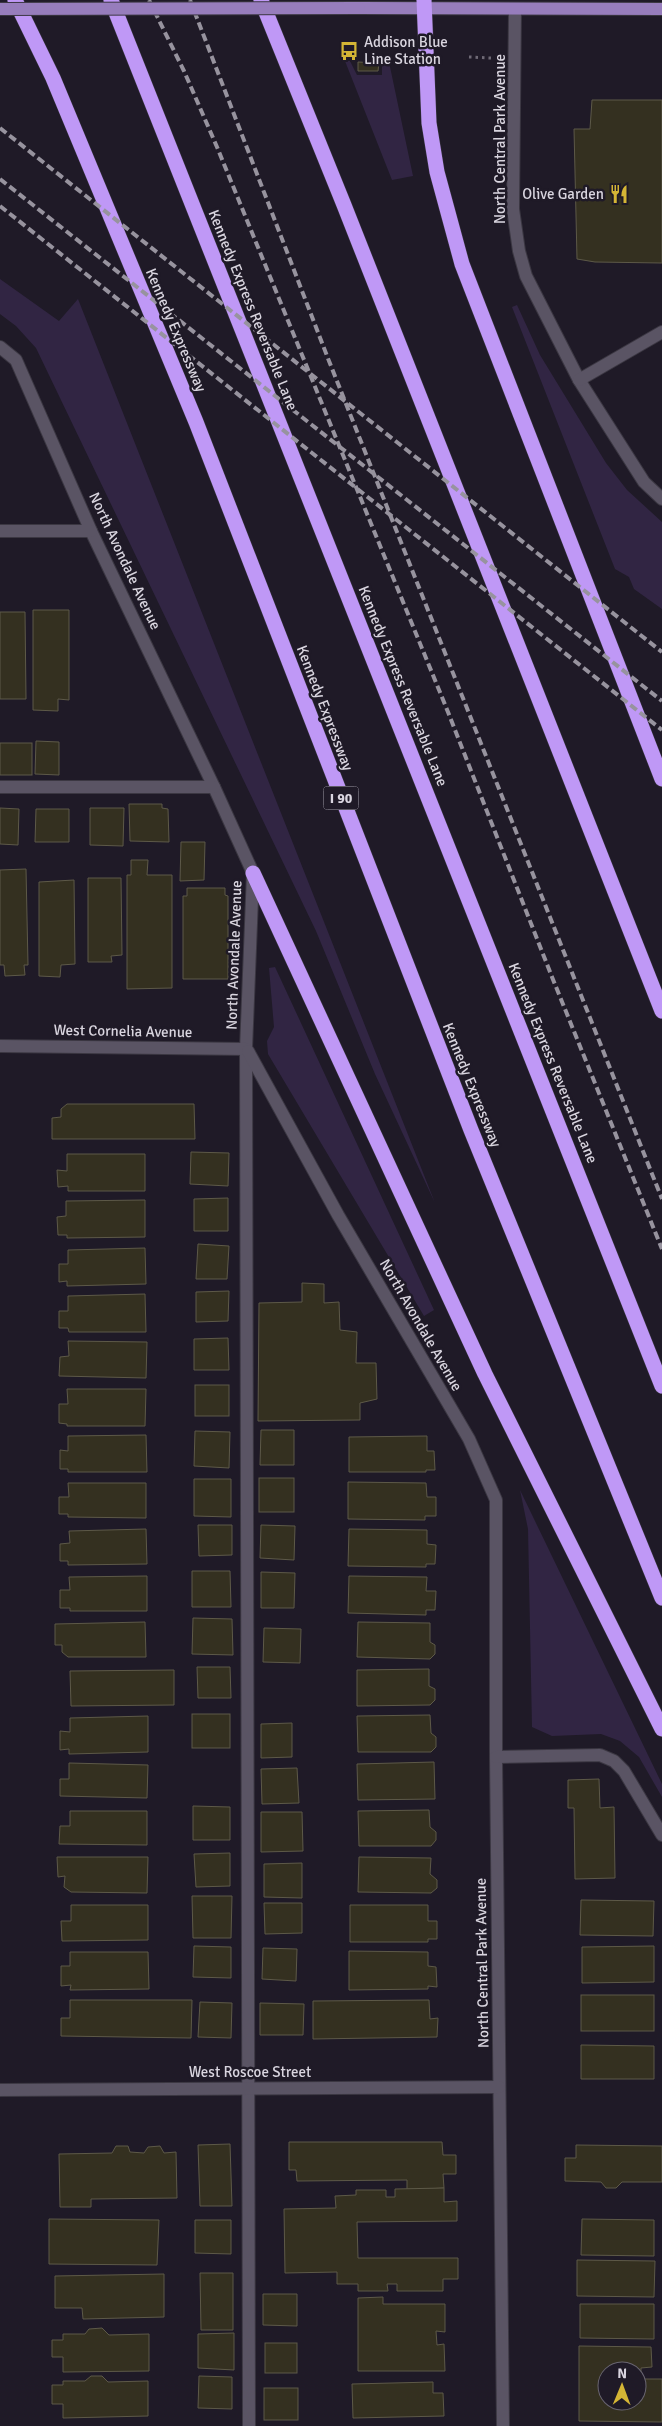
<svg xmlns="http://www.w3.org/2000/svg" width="662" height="2426" viewBox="0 0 662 2426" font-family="Signika,sans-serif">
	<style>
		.green { fill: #312543 }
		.building { fill: #343020; stroke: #5d5948; fill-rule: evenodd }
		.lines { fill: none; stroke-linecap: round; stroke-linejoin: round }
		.minor-casing { stroke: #3b3742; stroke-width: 14 }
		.major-casing { stroke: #3b3742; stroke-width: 14 }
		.highway-casing { stroke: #3b3742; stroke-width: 16 }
		.path { stroke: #6f6a76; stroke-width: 3; stroke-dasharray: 2.5 4; stroke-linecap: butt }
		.minor { stroke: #5a5464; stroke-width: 12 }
		.major { stroke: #977dbc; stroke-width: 12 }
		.highway { stroke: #bf98f6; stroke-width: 15 }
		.rail { stroke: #97939e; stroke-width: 4; stroke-dasharray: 8 4; stroke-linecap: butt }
		.major-bridge-casing { stroke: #3b3742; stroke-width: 14; stroke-linecap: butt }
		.major-bridge { stroke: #977dbc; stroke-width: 12 }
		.labels { text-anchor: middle; stroke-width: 5; stroke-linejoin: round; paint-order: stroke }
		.shield { fill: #1f1a27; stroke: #a19da8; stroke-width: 1 }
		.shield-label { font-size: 14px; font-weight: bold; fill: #d9d5df }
		.poi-label { font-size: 15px; fill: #d9d5df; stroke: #1f1a27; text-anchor: start }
		.street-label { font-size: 15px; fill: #d9d5df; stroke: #1f1a27 }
	</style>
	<rect width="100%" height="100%" fill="#1f1a27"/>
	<g class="green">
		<polygon points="345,61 350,61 357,75 382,75 382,62 389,62 413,176 392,180"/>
		<polygon points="0,279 59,321 78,299 435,1203 375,1074 316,931 36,348 16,326 0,314"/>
		<polygon points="517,305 540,355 606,463 627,490 662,522 662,609 634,589 629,577 615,569 512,307"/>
		<polygon points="275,967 434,1310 424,1316 268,1054 267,1041 274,1027 269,968"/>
		<polygon points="520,1490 662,1784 662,1797 639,1757 620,1741 601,1734 552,1736 532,1727 528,1529"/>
	</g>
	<g class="building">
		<polygon points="358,62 379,63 378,71 358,71"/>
		<polygon points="592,100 662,100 662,263 595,262 577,259 574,129 590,129"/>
		<polygon points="33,610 69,610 69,700 58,699 58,711 33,710"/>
		<polygon points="0,612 25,612 26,699 0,699"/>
		<polygon points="36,741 59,742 59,775 35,774"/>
		<rect x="0" y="743" width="32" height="32"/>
		<polygon points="129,804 162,804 162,808 168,809 169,842 130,841"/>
		<polygon points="0,808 19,809 18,845 0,844"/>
		<polygon points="90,808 124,808 123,846 90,845"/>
		<polygon points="36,809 69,809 69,842 35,842"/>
		<polygon points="181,842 205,842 204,880 180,881"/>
		<polygon points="131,860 148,860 147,875 172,875 172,988 127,989 127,875 131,875"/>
		<polygon points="26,869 28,965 24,965 25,975 5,976 4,965 0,965 0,870"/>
		<polygon points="88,878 121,878 122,955 111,956 112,962 88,962"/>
		<polygon points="74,880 75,964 61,965 60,977 39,976 39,882"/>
		<polygon points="187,888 225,888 225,895 228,896 228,979 183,979 183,896 187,896"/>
		<polygon points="67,1104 194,1104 195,1139 52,1139 52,1118 61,1117 61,1109"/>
		<polygon points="191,1152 229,1153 228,1186 190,1184"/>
		<polygon points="67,1154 145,1154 145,1191 68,1191 68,1186 58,1187 57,1170 67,1171"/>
		<polygon points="228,1198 228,1231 194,1231 194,1199"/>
		<polygon points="145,1200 145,1237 67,1238 67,1235 58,1235 57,1217 66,1216 66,1201"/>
		<polygon points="198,1244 229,1246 227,1279 196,1279"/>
		<polygon points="145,1248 146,1284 67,1286 67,1281 59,1282 59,1264 68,1264 68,1250"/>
		<polygon points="302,1283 324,1284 324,1303 339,1302 340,1330 357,1332 356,1363 376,1363 377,1399 360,1403 360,1420 258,1421 259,1303 302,1302"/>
		<polygon points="229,1291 228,1321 196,1322 196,1292"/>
		<polygon points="145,1294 146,1332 69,1332 68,1328 59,1328 59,1311 68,1311 68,1296"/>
		<polygon points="228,1338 229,1370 194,1370 194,1339"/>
		<polygon points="68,1341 147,1342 146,1378 59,1376 60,1357 69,1356"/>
		<rect x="195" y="1385" width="34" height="31"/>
		<polygon points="67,1389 146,1389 145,1426 67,1426 67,1424 59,1423 59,1404 68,1404"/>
		<polygon points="261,1430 294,1430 294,1465 260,1465"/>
		<polygon points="195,1431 230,1432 229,1468 194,1466"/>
		<polygon points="146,1435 147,1472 68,1472 68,1469 60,1469 60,1450 68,1451 68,1436"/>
		<polygon points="427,1436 427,1451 434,1451 435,1470 426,1470 426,1472 349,1472 349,1437"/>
		<rect x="259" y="1478" width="35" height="34"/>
		<polygon points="194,1479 231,1479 231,1517 194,1516"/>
		<polygon points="348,1482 426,1483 427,1497 436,1497 436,1516 425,1516 425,1520 348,1519"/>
		<polygon points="68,1483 146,1483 146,1518 68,1517 68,1514 59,1514 59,1497 69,1497"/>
		<polygon points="198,1525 232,1525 232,1555 199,1556"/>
		<polygon points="261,1525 295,1526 294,1560 260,1558"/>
		<polygon points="146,1529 147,1564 68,1565 68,1561 60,1561 60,1544 70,1543 69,1531"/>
		<polygon points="349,1529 427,1530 427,1544 436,1545 435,1564 426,1564 426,1567 348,1566"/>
		<polygon points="192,1571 230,1571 231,1607 192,1607"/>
		<polygon points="261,1572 295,1573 294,1608 261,1608"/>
		<polygon points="147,1576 147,1611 70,1611 70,1608 60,1608 60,1590 70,1590 69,1577"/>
		<polygon points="349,1576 427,1577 426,1591 436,1591 435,1610 426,1610 426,1615 348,1613"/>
		<polygon points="193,1618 232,1619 233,1655 192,1654"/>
		<polygon points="145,1622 146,1657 68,1657 62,1652 62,1645 55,1645 55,1624"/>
		<polygon points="358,1622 430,1623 430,1642 435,1645 435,1654 430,1659 357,1657"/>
		<polygon points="264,1628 301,1629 300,1663 263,1662"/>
		<polygon points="197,1667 230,1667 231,1698 198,1698"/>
		<polygon points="429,1669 429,1686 435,1689 435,1700 430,1705 357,1706 357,1670"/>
		<polygon points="174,1670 174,1705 71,1706 70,1671"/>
		<rect x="192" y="1714" width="38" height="34"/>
		<polygon points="430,1715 431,1733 436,1737 436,1747 431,1752 358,1752 357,1716"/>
		<polygon points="148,1716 148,1752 69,1754 69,1749 60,1750 60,1731 70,1732 70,1718"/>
		<polygon points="292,1723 292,1757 261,1758 261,1724"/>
		<polygon points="434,1762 435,1799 358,1800 357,1764"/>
		<polygon points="69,1763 148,1765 147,1798 60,1796 60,1779 69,1779"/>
		<polygon points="297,1768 299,1803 262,1804 261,1769"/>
		<polygon points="599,1779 600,1808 614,1807 615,1878 575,1879 574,1808 568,1808 568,1780"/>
		<polygon points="193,1806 230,1807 230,1840 193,1840"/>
		<polygon points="429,1810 430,1827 436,1832 436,1840 431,1846 359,1846 358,1811"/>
		<polygon points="70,1811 147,1811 147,1845 59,1844 60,1826 70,1826"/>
		<polygon points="261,1812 302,1812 303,1851 261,1852"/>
		<polygon points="230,1853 230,1886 196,1887 194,1854"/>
		<polygon points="57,1857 148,1857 147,1893 71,1892 64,1887 65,1876 58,1877"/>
		<polygon points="359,1857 431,1858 430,1874 437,1880 437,1888 431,1893 358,1892"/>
		<polygon points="302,1863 302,1898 264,1897 264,1864"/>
		<polygon points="192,1896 232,1896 231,1938 193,1938"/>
		<polygon points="581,1900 654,1901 653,1936 580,1935"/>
		<polygon points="264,1903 302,1903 302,1933 265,1934"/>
		<polygon points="71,1905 148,1905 148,1940 62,1941 61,1921 71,1921"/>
		<polygon points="350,1905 428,1905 428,1921 437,1921 437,1939 428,1939 428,1942 350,1942"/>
		<polygon points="194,1946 231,1947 231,1978 193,1977"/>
		<polygon points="654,1946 654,1982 582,1983 582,1947"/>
		<polygon points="263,1948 297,1949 296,1981 262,1979"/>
		<polygon points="349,1951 428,1952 428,1966 436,1967 437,1987 428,1986 428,1989 349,1990"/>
		<polygon points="70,1952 148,1952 149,1989 70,1990 71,1985 61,1986 61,1966 70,1966"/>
		<rect x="581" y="1995" width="73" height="36"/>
		<polygon points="70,2000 192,2000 191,2038 61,2036 61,2018 70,2018"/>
		<polygon points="429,2000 430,2019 438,2018 437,2037 313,2039 313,2001"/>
		<polygon points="200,2002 232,2003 231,2038 198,2037"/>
		<polygon points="260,2003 304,2004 303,2035 260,2035"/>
		<polygon points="581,2045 654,2046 654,2079 581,2079"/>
		<polygon points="289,2142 442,2142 443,2155 456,2155 456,2174 443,2174 444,2188 407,2190 407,2180 297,2181 296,2170 289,2170"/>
		<polygon points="230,2144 232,2206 200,2206 198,2145"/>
		<polygon points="576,2145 662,2146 662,2182 622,2182 616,2188 606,2188 601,2182 565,2181 565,2158 576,2158"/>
		<polygon points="116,2146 128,2146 130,2152 144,2153 148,2147 160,2146 164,2153 176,2152 177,2198 91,2199 91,2207 60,2207 59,2154 112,2153"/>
		<polygon points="444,2188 444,2202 457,2201 457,2221 357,2222 358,2258 458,2258 458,2279 443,2279 443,2291 397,2291 397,2284 387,2284 388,2291 358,2291 358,2284 337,2284 337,2272 285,2273 284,2209 336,2208 335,2196 356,2195 356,2190 386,2190 386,2197 395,2197 395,2189"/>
		<polygon points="49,2219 159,2220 157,2265 49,2264"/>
		<polygon points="582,2219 654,2220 654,2256 581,2255"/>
		<polygon points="195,2220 231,2220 231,2254 195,2253"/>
		<polygon points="577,2260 655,2261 654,2297 577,2296"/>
		<polygon points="200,2273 233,2273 233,2330 201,2330"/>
		<polygon points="164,2274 164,2317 83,2319 82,2308 55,2308 55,2276"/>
		<polygon points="263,2294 297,2294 297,2326 263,2325"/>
		<polygon points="383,2297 383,2304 445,2304 445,2332 436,2331 437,2345 444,2344 445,2371 358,2371 358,2298"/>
		<polygon points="580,2304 654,2304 654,2339 580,2338"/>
		<polygon points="102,2328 109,2335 149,2334 149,2371 63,2372 63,2357 52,2357 52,2340 63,2340 63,2334 85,2334 89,2329"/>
		<polygon points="234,2333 234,2370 198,2368 198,2334"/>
		<rect x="265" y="2343" width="32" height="30"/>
		<path d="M579,2346L651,2347L652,2367L641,2368V2379H662V2422L579,2421ZM607,2371H637V2401H607Z"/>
		<polygon points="91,2376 102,2376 108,2382 148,2381 148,2416 63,2418 63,2404 52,2404 52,2385 63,2385 63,2381 85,2381"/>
		<polygon points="199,2376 232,2377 232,2409 198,2408"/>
		<polygon points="433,2382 433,2393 443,2393 444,2416 353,2418 352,2384"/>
		<rect x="264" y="2388" width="34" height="32"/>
	</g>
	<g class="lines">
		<g class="minor-casing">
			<g id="minor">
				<polyline points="515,9 513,209 519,251 526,276 579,380 644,482 662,499"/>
				<polyline points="0,347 16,360 91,531 214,787 253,873 246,1049 249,2426"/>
				<polyline points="579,380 662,332"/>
				<polyline points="0,531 91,531"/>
				<polyline points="0,787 214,787"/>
				<polyline points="0,1046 246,1049"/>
				<polyline points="248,1051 338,1215 469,1439 496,1500 496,1757 503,2426"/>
				<polyline points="496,1757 600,1755 614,1761 624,1771 662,1835"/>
				<polyline points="0,2090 499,2087"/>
			</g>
		</g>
		<g class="major-casing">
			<polyline id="major" points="359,8 662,9"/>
		</g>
		<g class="highway-casing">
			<g id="highway">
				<polyline points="15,0 53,78 196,422 471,1130 662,1598"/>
				<polyline points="111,0 662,1386"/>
				<polyline points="261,0 344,205 662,1011"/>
				<polyline points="424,0 429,123 437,172 462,264 662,779"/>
				<polyline points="253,873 485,1374 662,1729"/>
			</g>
		</g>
		<polyline class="path" points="469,57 491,58"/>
		<use href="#minor" class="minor"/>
		<use href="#major" class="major"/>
		<use href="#highway" class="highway"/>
		<g class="rail">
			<polyline points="149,0 184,71 217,147 446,707 552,977 662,1249"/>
			<polyline points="190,0 329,361 662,1199"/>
			<polyline points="0,128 662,652"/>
			<polyline points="0,179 662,701"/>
			<polyline points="0,206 662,730"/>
		</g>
		<g class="major-bridge-casing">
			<polyline id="major-bridge" points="0,9 359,8"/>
		</g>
		<use href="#major-bridge" class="major-bridge"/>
	</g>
	<defs>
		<g id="bus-bare" transform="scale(1.5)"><path d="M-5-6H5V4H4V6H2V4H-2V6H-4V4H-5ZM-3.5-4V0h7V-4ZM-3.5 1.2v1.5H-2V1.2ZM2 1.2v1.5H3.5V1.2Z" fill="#d4b535" stroke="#1f1a27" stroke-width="2.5" paint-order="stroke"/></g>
		<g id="restaurant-bare" transform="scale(1.5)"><path d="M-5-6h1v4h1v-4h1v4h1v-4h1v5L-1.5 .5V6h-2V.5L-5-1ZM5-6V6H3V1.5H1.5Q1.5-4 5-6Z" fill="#d4b535" stroke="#1f1a27" stroke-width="2.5" paint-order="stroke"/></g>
	</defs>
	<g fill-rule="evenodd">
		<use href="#bus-bare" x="349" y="51"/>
		<use href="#restaurant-bare" x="619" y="194"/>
	</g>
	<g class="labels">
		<rect class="shield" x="323.5" y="786.5" width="35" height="23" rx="4"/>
		<g class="shield-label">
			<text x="341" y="803">I 90</text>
		</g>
		<g class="poi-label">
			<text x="364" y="47">Addison Blue<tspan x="364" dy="17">Line Station</tspan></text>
			<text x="604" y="199" text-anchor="end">Olive Garden</text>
		</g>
		<g class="street-label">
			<text transform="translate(500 139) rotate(-90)" y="5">North Central Park Avenue</text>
			<text transform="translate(253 310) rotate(68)" y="5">Kennedy Express Reversable Lane</text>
			<text transform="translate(176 330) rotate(67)" y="5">Kennedy Expressway</text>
			<text transform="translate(125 561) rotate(65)" y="5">North Avondale Avenue</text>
			<text transform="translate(403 686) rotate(68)" y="5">Kennedy Express Reversable Lane</text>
			<text transform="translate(325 708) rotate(69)" y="5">Kennedy Expressway</text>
			<text transform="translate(234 955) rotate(-88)" y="5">North Avondale Avenue</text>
			<text transform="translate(123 1031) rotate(1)" y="5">West Cornelia Avenue</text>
			<text transform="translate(553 1063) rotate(68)" y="5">Kennedy Express Reversable Lane</text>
			<text transform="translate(472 1085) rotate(68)" y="5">Kennedy Expressway</text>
			<text transform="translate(421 1325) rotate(60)" y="5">North Avondale Avenue</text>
			<text transform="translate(482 1963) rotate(-91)" y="5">North Central Park Avenue</text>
			<text x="250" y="2077">West Roscoe Street</text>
		</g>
	</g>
	<g transform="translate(622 2386) rotate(1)"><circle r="24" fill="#1f1a27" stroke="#696571"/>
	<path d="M0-4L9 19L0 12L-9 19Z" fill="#d4b535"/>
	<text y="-8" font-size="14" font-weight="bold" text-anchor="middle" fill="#d9d5df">N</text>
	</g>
</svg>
